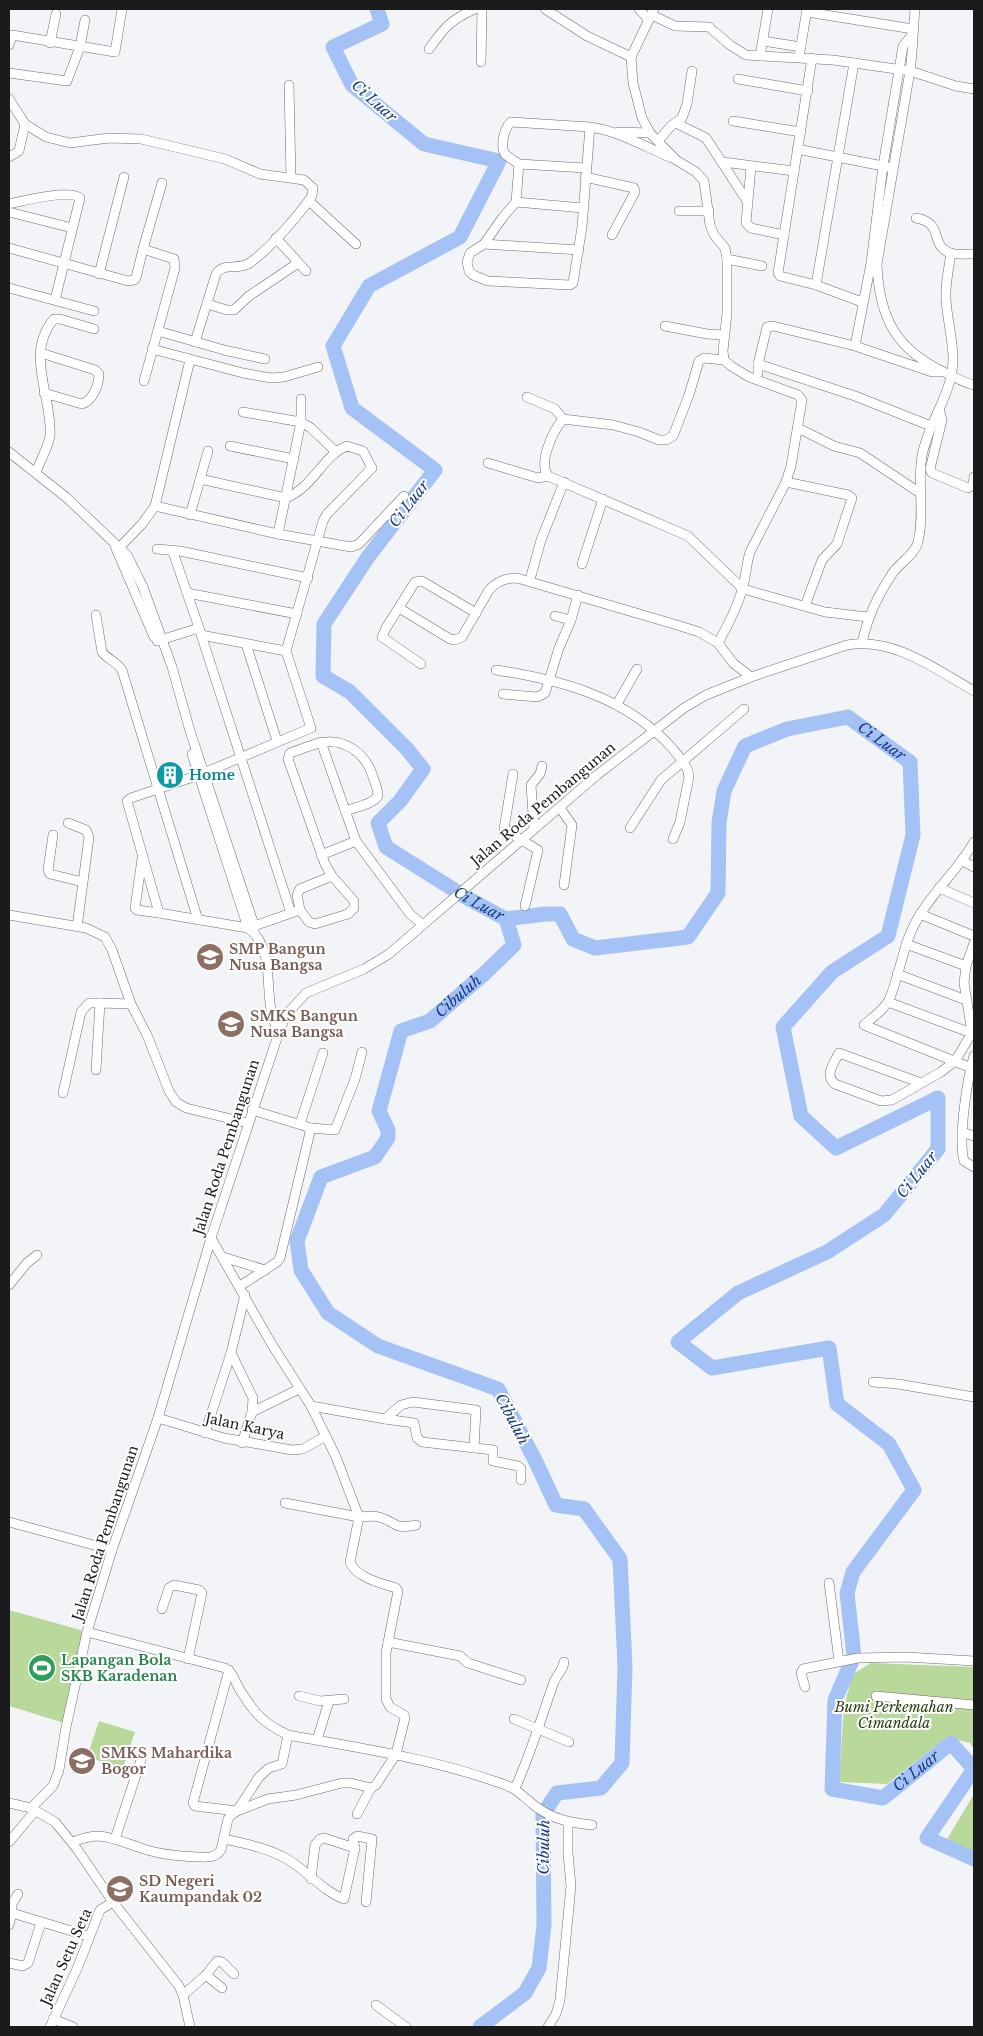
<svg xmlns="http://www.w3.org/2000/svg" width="983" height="2036" viewBox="0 0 983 2036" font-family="'Libre Baskerville',serif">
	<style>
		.green { fill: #b9d99b }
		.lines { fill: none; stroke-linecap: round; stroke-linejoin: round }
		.river { stroke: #a5c2f6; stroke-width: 15 }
		.minor-casing { stroke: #6c6d6e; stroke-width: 10 }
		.minor { stroke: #fff; stroke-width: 9 }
		.labels { text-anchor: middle; stroke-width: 4; stroke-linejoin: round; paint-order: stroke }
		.culture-label { font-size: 14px; font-weight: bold; fill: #0d838f; stroke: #fff; text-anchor: start }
		.street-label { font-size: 14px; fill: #1b1b1c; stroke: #fff }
		.education-label { font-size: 14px; font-weight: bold; fill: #785e54; stroke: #fff; text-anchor: start }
		.leisure-label { font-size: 14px; font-weight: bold; fill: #27864d; stroke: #fff; text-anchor: start }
		.park-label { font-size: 14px; font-style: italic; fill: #293f0e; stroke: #fff }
		.water-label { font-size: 15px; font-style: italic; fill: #173c85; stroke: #fff }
	</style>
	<rect width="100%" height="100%" fill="#f3f4f7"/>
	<g class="green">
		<polygon points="9,1610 84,1631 64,1723 9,1706"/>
		<polygon points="871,1663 974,1667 974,1749 970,1743 947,1737 887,1784 839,1782 844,1706 853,1674"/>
		<polygon points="99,1721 135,1732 123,1768 87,1757"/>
		<polygon points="974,1794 974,1852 947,1839"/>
	</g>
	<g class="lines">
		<g class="river">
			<path id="s1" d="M377,9L382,24L333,47L352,85L424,144L499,161L460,237L369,286L333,346L352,408L435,470L368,557L324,624L323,676L350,692L407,749L423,769L400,801L378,823L386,847L467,898L506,919L545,914H560L573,939L595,948L688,937L718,893L719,823L724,791L745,746L787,729L848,717L910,762L913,835L888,936L832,972L783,1027L801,1116L836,1148L938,1098V1149L884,1215L827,1252L738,1293L678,1342L712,1368L829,1348L837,1404L889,1444L914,1490L853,1572L847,1593L854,1656L835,1700L832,1789L883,1798L951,1743L974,1769"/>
			<polyline points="974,1769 927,1838 974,1859"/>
			<path id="s2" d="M480,2027L525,1993L539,1968L544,1925L543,1814L557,1793L601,1788L622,1763L625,1667L620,1559L584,1509L556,1505L536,1462L498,1389L378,1346L328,1313L301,1270L297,1241L321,1177L375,1157L388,1138V1130L379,1111L401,1031L430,1021L484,974L514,945L506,919"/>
		</g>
		<g class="minor-casing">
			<g id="minor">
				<polyline points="545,9 587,36 631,57"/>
				<polyline points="639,9 649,20"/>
				<path d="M654,9L631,57L633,83L642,118L650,133L676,160L696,172L704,181L710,225L714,235L725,248L727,259V313L723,351L724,360L731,366L749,377L798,395L802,400L791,466L786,482L750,552C746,565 746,578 742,590C737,608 727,627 718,643L733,663L751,677"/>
				<path d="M915,9C913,30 913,50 910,71L877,264C879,318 896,350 946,373C955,377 964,383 974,385"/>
				<polyline points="807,12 913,29"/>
				<polyline points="652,15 675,26 709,27 730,45 746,55 833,60 910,71 956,86 974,89"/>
				<polyline points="763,41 801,47"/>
				<polyline points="50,43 56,14"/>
				<polyline points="9,45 12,35 115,52 122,9"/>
				<path d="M429,49C445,27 450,20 475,9"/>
				<polyline points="760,56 768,9"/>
				<polyline points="799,57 807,9"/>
				<polyline points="812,58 778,273 780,276 816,285 862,302"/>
				<polyline points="481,62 482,9"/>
				<polyline points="9,73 67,81 80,47 85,20"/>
				<polyline points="738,79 808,91"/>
				<polyline points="289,85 291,177"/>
				<path d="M9,99L25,124L46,137L70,143L109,138L141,139L225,159L260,174L304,180L313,188L312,196C299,215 267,252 248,264C237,270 224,262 216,274L195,342"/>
				<polyline points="733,121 801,132"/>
				<polyline points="676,123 706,138 747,201"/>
				<path d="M590,127L582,227L573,283L570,285L488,281L473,275L469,271L467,262L470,253L484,244L503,217L516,202L519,164C515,161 509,158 505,154C500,147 504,128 511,122L590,127C619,131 645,147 672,158"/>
				<polyline points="618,132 650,133"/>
				<polyline points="658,141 671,126 682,118 687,104 692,71"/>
				<polyline points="797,149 888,167"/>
				<polyline points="9,157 19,151 25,124"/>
				<polyline points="723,162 794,171"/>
				<polyline points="519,164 586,168"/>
				<polyline points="751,167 746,223 751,228 784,235"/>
				<polyline points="585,177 634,188 635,192 612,235"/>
				<polyline points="309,201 356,244"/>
				<polyline points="516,202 583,208"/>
				<path d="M9,204C22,201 71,189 80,198L55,300"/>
				<polyline points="679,211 709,211"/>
				<polyline points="9,212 72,228"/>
				<path d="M916,218C945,223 929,245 950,253C957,255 967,254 974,254"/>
				<polyline points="276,238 306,271"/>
				<polyline points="484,244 579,250"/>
				<polyline points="9,248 128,281 134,280 136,278 143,249 174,259 175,268 144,381"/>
				<polyline points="143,249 162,183"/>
				<polyline points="727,259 762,266"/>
				<polyline points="99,274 124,177"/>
				<polyline points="816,285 854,63"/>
				<polyline points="9,288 94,311"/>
				<polyline points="207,304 227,310 234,310 249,296 298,263"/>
				<polyline points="665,326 707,334 724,335"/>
				<polyline points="158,331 224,350 265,359"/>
				<polyline points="855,346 871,263 883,166 903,46 911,36"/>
				<polyline points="152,349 243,373 271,378 284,377 318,367"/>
				<path d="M41,353L95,370L99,374C99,385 93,400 82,404L44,393"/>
				<polyline points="758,364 855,396 931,426"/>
				<polyline points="758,373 758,364 767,327 773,326 855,346 932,372 940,372"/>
				<polyline points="527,397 555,409 563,419 613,425 639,432 659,440 666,440 673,436 689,395 699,361 704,358 724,360"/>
				<polyline points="939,409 942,420 930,469 932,473 968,488 973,485 974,477"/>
				<polyline points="243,412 301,422 311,428 336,452"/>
				<path d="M563,419C553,431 538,462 548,476L688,536L743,589L825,612L868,617"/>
				<polyline points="798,428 834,446 860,453 920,493"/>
				<polyline points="230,446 294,459"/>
				<polyline points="9,452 67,498 127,555 143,587 172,667 190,731 254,925 254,931"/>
				<polyline points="488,463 538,478 548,476"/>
				<path d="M36,472C40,461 48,448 50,436C53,398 24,353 54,319H60L94,329"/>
				<path d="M200,479L286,498C314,487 323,455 347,446L363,451L372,468L327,514L323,521L286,651L311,728L199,775L131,798L127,801L159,913L248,928L300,910L309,922L315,924L348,914L354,908V901L332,876L325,864L288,759L290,753C300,750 310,745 320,743C343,737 365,753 372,774C374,781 378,788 378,796C372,805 355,807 345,811"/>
				<polyline points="786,482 848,495 852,498 837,544 822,560 805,606"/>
				<polyline points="155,506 278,534 351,547 359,544 404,496"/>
				<polyline points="190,515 208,451"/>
				<polyline points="278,534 301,422 301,399"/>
				<polyline points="115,546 154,637"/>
				<polyline points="157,549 180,551 308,578"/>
				<polyline points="117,550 142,524 155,506 190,360"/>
				<polyline points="173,552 199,628 291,913"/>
				<polyline points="582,564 603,499"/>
				<polyline points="531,576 541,540 564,482"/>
				<polyline points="187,593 297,614"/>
				<path d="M399,608L450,639L455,640L462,637L489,590C497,581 506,578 517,578L677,625L699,632L718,643"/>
				<path d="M96,615L102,652C107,659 116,661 122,670L198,920"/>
				<polyline points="555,616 571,620 578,595"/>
				<polyline points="201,635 286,651"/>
				<polyline points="157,641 199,628"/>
				<path d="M862,643C868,616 877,597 892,574C899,563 915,555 918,542C925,513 917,484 922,456C928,422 953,394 953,359C953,339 947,319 946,299C945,284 949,268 951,253"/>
				<polyline points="246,644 277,741"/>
				<polyline points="421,664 382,637 386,628 415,582 422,581 476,613"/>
				<path d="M496,670C562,680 626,697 672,748C679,757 688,765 689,777L680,822L673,839"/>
				<polyline points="503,694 537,697 545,693 559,648 571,620"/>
				<polyline points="617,704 637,669"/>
				<polyline points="321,742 356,841 410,914 422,924"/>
				<path d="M192,754L248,928C273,946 266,983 271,1010C272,1018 275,1025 279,1032"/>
				<polyline points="513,774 504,829 538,850 525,906"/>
				<polyline points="560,808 572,825 564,885"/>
				<polyline points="68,823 86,830 89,837 77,927"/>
				<polyline points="630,828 661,780 744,709"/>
				<polyline points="534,829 531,785 540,774 542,766"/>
				<polyline points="53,835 48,870 50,874 83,882"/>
				<path d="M974,842C959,868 937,888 921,913C903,940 901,972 889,1000C885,1009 872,1018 864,1025L974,1069"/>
				<polyline points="321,855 356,841"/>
				<polyline points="142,859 135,908 137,910 159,913"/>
				<polyline points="963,861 974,867"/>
				<polyline points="939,888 974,903"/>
				<polyline points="300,910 297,895 300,889 332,876"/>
				<polyline points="920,914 974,936"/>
				<polyline points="9,915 86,928 105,937 112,950 131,1004 147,1035 169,1091 176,1102 186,1108 248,1123"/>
				<polyline points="906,944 966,966"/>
				<polyline points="897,974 966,1000"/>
				<polyline points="888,1002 974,1034"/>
				<path d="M974,1056C967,1080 958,1138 964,1161L974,1167"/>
				<polyline points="96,1070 100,1003 131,1004"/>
				<path d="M921,1083L839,1053C834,1063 824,1075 835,1084L881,1101L892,1100L941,1072L955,1061L972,1033L964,983L966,966L974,943"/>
				<polyline points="63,1093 81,1012 89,1003 100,1003"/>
				<polyline points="252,1110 311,1128 335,1130 355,1079 362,1052"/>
				<polyline points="300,1124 323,1053"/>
				<polyline points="962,1132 974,1136"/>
				<polyline points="211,1238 271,1343 311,1406 336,1457 359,1517 285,1503"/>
				<polyline points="223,1257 265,1270"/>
				<polyline points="9,1285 27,1263 37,1255"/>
				<polyline points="240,1286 277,1262 280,1258 311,1128"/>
				<polyline points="231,1353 253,1398 252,1412 242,1443"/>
				<polyline points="873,1382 898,1384 974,1397"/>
				<polyline points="311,1406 385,1419 401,1405 413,1402 476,1410 474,1448"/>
				<polyline points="252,1412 299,1389"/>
				<polyline points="158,1418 224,1438 292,1450 303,1449 326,1436"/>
				<polyline points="385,1419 414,1423 417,1438 422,1442 493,1450 493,1461 518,1466 521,1469 521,1480"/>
				<polyline points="205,1433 231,1353 245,1295"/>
				<polyline points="9,1522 112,1550"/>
				<polyline points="829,1583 839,1661"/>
				<polyline points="162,1609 169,1588 174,1585 199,1590 202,1593 188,1659"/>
				<path d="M87,1632L225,1668C233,1672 235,1682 240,1690C255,1714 263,1723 288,1735C359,1748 429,1758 497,1782C517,1788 520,1794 535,1806C552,1819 571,1823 592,1825"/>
				<polyline points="388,1642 460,1656 468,1663 521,1680"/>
				<polyline points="229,1670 193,1803 195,1806 237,1811 259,1777 269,1768 282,1764 288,1735"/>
				<polyline points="805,1687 801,1673 803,1669 858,1658 906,1657 974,1661"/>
				<polyline points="299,1696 320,1701 344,1699"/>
				<polyline points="876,1696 974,1705"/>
				<polyline points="514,1719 569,1742"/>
				<polyline points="317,1740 329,1701"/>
				<path d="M515,1788C531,1754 541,1718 554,1682C557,1674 563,1671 564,1662"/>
				<polyline points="9,1803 31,1808 55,1822 77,1849 113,1902 179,1986 183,1995 190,2027"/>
				<path d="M31,1808L53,1786L59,1770L66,1727L87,1632L112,1550L158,1418L211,1238L279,1032L286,1015L306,993L364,969L389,954L597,775L684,708L706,695L751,677L847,645C894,637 935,669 974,691"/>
				<polyline points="357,1814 371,1788"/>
				<polyline points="115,1839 141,1760"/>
				<path d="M224,1839C246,1844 268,1848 287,1859C307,1871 323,1891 344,1899L355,1848L353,1839L357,1836L372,1839L366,1902"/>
				<polyline points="9,1842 35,1811"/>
				<path d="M72,1842C81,1839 89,1836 98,1836C115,1837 130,1845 147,1850C163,1855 180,1856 197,1857C206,1857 215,1859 221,1850L228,1819L231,1815L237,1811L268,1799L296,1795L342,1783H351L371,1788L376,1785L396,1754L405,1718L404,1715L390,1707L386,1699V1653L398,1591L396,1588C382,1584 355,1577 350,1562L359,1517C365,1517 373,1515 379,1517C398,1522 391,1530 416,1525"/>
				<polyline points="311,1879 315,1845 320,1839 324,1838 355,1848"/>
				<polyline points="18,1894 12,1904 12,1913 88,1936"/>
				<polyline points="9,1925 12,1913"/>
				<polyline points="9,1963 23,1966 28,1963 41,1923"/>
				<polyline points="206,1975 222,1988"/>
				<polyline points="183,1995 206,1975 217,1961 222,1962 234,1974"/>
				<polyline points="376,2005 406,2027"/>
				<polyline points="53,2019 73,2027"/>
				<polyline points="50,2027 77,1969 100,1910 113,1902"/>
				<polyline points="548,2027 556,2014 560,2000 571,1886 568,1853 568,1822"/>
			</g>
		</g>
		<use href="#minor" class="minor"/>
	</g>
	<defs>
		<g id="building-disc" transform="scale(1.4375)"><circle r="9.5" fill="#0f9aa8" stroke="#fff"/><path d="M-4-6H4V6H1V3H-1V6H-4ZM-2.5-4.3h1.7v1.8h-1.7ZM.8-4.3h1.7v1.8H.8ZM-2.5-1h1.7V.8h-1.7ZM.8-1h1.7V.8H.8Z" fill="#fff"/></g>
		<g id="school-disc" transform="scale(1.4375)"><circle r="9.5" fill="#8d6e63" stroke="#fff"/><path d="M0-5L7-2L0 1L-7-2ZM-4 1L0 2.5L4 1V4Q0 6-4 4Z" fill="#fff"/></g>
		<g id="stadium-disc" transform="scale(1.4375)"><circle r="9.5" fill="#2e9e5b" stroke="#fff"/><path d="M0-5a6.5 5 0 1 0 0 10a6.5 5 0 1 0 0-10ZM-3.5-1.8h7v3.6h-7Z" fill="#fff"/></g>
	</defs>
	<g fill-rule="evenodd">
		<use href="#building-disc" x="170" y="775"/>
		<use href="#school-disc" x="210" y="957"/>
		<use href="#school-disc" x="231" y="1024"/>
		<use href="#stadium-disc" x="42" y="1668"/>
		<use href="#school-disc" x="82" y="1761"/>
		<use href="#school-disc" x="120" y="1889"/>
	</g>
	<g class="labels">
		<g class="culture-label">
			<text x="189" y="780">Home</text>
		</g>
		<g class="street-label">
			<text transform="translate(543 804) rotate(-40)" y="5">Jalan Roda Pembangunan</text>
			<text transform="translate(226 1147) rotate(-72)" y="5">Jalan Roda Pembangunan</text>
			<text transform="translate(245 1426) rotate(12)" y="5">Jalan Karya</text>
			<text transform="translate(105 1533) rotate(-72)" y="5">Jalan Roda Pembangunan</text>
			<text transform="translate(66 1957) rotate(-66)" y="5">Jalan Setu Seta</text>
		</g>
		<g class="education-label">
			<text x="229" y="954">SMP Bangun<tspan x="229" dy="16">Nusa Bangsa</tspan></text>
			<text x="250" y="1021">SMKS Bangun<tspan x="250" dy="16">Nusa Bangsa</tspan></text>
			<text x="101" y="1758">SMKS Mahardika<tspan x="101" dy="16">Bogor</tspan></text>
			<text x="139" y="1886">SD Negeri<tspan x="139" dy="16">Kaumpandak 02</tspan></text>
		</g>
		<g class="leisure-label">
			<text x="61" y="1665">Lapangan Bola<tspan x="61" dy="16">SKB Karadenan</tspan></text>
		</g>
		<g class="park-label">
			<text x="894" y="1712">Bumi Perkemahan<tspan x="894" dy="16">Cimandala</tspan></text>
		</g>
		<g class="water-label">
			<text transform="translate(374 101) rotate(42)" y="5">Ci Luar</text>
			<text transform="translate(409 504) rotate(-52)" y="5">Ci Luar</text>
			<text dy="5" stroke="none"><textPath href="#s1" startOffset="1879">Ci Luar</textPath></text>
			<text dy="5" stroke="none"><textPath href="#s1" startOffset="1294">Ci Luar</textPath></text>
			<text dy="5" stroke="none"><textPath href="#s2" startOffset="1362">Cibuluh</textPath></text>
			<text transform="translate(917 1175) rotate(-51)" y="5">Ci Luar</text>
			<text transform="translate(512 1419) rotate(62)" y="5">Cibuluh</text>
			<text dy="5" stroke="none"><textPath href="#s1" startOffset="3618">Ci Luar</textPath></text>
			<text transform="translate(544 1847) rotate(-89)" y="5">Cibuluh</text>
		</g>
	</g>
	<rect width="983" height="2036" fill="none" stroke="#1b1b1c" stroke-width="20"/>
</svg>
